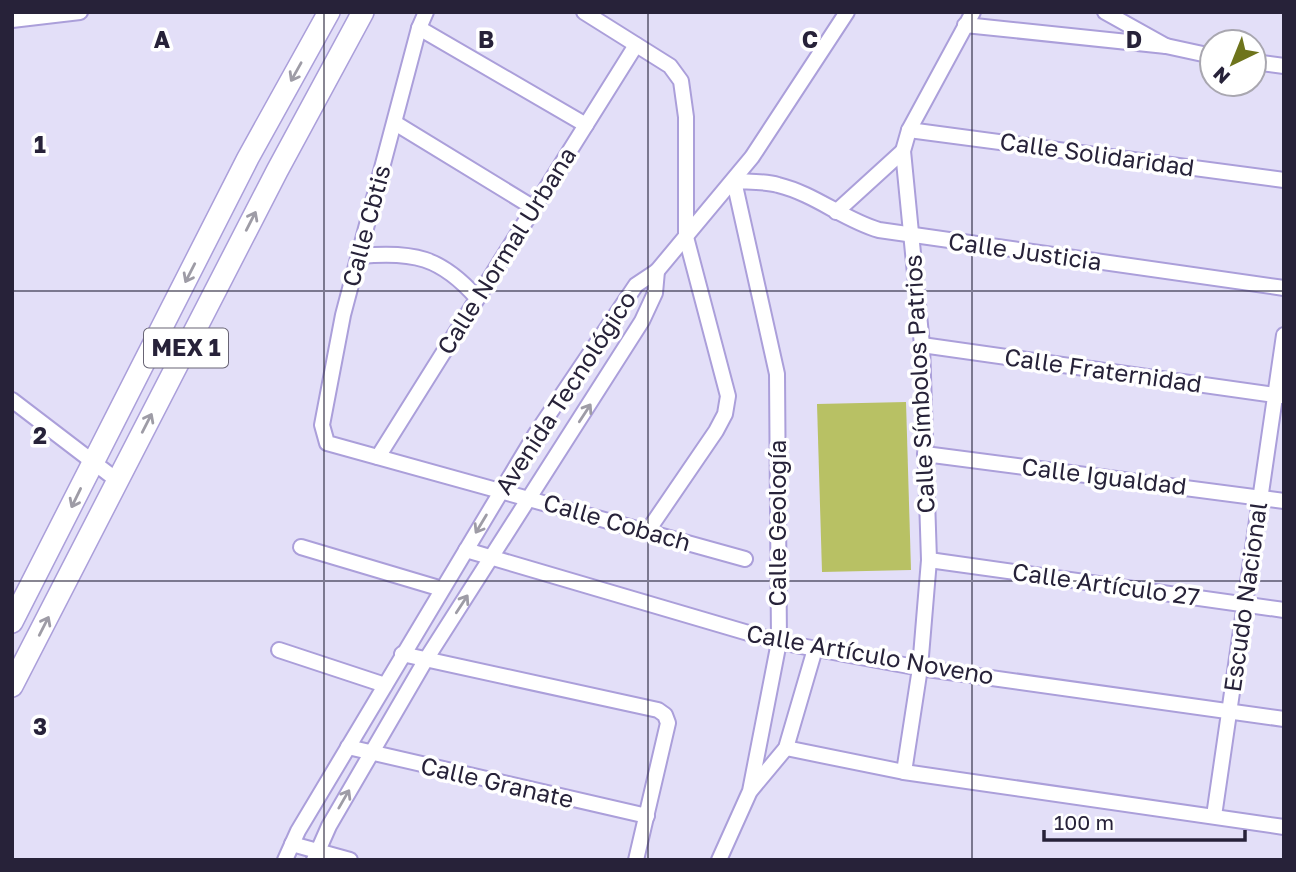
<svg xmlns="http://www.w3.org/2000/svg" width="1296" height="872" viewBox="0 0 1296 872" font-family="'Golos Text',sans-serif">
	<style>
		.grass { fill: #b8c164 }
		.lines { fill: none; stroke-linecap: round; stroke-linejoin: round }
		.minor-casing { stroke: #ab9fda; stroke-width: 18 }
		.highway-casing { stroke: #ab9fda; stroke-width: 24 }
		.minor { stroke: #fff; stroke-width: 14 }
		.highway { stroke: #fff; stroke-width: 21 }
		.oneway { stroke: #9e9ca6 }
		.grid { fill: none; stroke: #272239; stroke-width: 2; stroke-opacity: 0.55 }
		.labels { text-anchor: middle; stroke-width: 7; stroke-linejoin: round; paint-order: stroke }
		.shield { fill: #fff; stroke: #686474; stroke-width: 2 }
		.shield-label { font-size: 23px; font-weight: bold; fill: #272239 }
		.street-label { font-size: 24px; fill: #272239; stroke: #fff }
		.grid-label { font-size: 23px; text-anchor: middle; font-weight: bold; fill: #272239; stroke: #fff; stroke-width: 7; stroke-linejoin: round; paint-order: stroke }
	</style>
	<rect width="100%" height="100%" fill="#e3dff8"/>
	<polygon class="grass" points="906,402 911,570 822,572 817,404"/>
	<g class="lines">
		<g class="minor-casing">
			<g id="minor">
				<polyline points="426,12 419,28 343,315 322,425 327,443 745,559"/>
				<polyline points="584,12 670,66 681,81 686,117 686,237 728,396 725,414 716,431 647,532"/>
				<polyline points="1105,12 1166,46 1212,56"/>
				<polyline points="12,20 80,12"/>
				<polyline points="965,25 1166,46"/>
				<polyline points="419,28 586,125"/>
				<polyline points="1254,62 1284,66"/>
				<polyline points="395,123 534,208"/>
				<polyline points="909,130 1284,180"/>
				<polyline points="836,212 903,151"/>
				<path d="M360,256C413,251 441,257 477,298"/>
				<polyline points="657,271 752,157 847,12"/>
				<polyline points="922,345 1282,396"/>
				<polyline points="12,400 118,481"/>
				<polyline points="925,454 1284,501"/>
				<polyline points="378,457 636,45"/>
				<polyline points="301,547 442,589"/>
				<polyline points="466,550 779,642 920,668 1284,719"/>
				<polyline points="929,560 1284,610"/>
				<polyline points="279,650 385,685"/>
				<polyline points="402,654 658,710 665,715 668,723 636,860"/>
				<polyline points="348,747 647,816"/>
				<polyline points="786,748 904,772 1284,827"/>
				<polyline points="904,772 920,668 929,560 922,345 903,151 909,130 973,12"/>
				<polyline points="751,790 786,748 815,649"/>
				<polyline points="1214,816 1284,335"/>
				<polyline points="292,844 350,860"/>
				<polyline points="285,860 298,831 535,435 636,285 657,271 655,293 642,321 425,661 329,826 314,860"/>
				<path d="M719,860L750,791L779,642L777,374L734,181C748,182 765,181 778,185C815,194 844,220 879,230L1284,288"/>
			</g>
		</g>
		<g class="highway-casing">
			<g id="highway">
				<polyline points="12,622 248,158 329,12"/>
				<polyline points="12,686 277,171 363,12"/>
			</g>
		</g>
		<use href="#minor" class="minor"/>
		<use href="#highway" class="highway"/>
	</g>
	<defs><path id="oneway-shaft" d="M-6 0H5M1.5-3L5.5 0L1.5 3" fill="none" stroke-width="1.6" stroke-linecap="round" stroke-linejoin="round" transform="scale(1.75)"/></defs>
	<g class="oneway">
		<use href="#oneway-shaft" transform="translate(296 72) rotate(119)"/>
		<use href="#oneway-shaft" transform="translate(251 221) rotate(-63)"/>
		<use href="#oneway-shaft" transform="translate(190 273) rotate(117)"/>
		<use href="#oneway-shaft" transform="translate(585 413) rotate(-57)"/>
		<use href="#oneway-shaft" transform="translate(147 423) rotate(-63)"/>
		<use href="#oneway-shaft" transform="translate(76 498) rotate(116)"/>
		<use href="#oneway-shaft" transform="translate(481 524) rotate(121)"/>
		<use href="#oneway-shaft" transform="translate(462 604) rotate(-57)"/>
		<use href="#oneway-shaft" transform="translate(44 626) rotate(-63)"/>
		<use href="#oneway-shaft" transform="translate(344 799) rotate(-60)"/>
	</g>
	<path class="grid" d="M324,12V860M648,12V860M972,12V860M12,291H1284M12,581H1284"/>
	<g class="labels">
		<rect class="shield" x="144" y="328.5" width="84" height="39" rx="5"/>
		<g class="shield-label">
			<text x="186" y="356">MEX 1</text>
		</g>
		<g class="street-label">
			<text transform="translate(1097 155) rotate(8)" y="8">Calle Solidaridad</text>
			<text transform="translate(367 226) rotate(-75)" y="8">Calle Cbtis</text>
			<text transform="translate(507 251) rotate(-58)" y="8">Calle Normal Urbana</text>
			<text transform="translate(1025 252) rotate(8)" y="8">Calle Justicia</text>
			<text transform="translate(1103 371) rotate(8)" y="8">Calle Fraternidad</text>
			<text transform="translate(920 384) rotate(-93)" y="8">Calle Símbolos Patrios</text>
			<text transform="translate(566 393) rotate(-57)" y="8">Avenida Tecnológico</text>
			<text transform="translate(1104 477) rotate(7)" y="8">Calle Igualdad</text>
			<text transform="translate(617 523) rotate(16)" y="8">Calle Cobach</text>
			<text transform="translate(778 523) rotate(-90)" y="8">Calle Geología</text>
			<text transform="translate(1106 585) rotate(8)" y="8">Calle Artículo 27</text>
			<text transform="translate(1246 597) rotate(-82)" y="8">Escudo Nacional</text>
			<text transform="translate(870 655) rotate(10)" y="8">Calle Artículo Noveno</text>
			<text transform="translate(497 783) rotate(13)" y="8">Calle Granate</text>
		</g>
	</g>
	<g class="grid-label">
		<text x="162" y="48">A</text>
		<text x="486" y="48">B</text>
		<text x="810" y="48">C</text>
		<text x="1134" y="48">D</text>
		<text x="40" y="153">1</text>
		<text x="40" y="444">2</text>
		<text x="40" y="735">3</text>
	</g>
	<rect width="1296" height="872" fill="none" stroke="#272239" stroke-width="28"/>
	<g transform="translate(1233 63) rotate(223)"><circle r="33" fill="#ffffff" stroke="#a9a7b0" stroke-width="2"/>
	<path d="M0-5L12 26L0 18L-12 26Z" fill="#6e741c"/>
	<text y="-10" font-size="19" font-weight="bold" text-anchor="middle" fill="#272239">N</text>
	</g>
	<path d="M1044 830v10h201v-10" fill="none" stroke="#272239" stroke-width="3.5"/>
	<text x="1054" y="830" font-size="21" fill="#272239" stroke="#ffffff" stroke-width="5" paint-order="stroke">100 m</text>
</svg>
